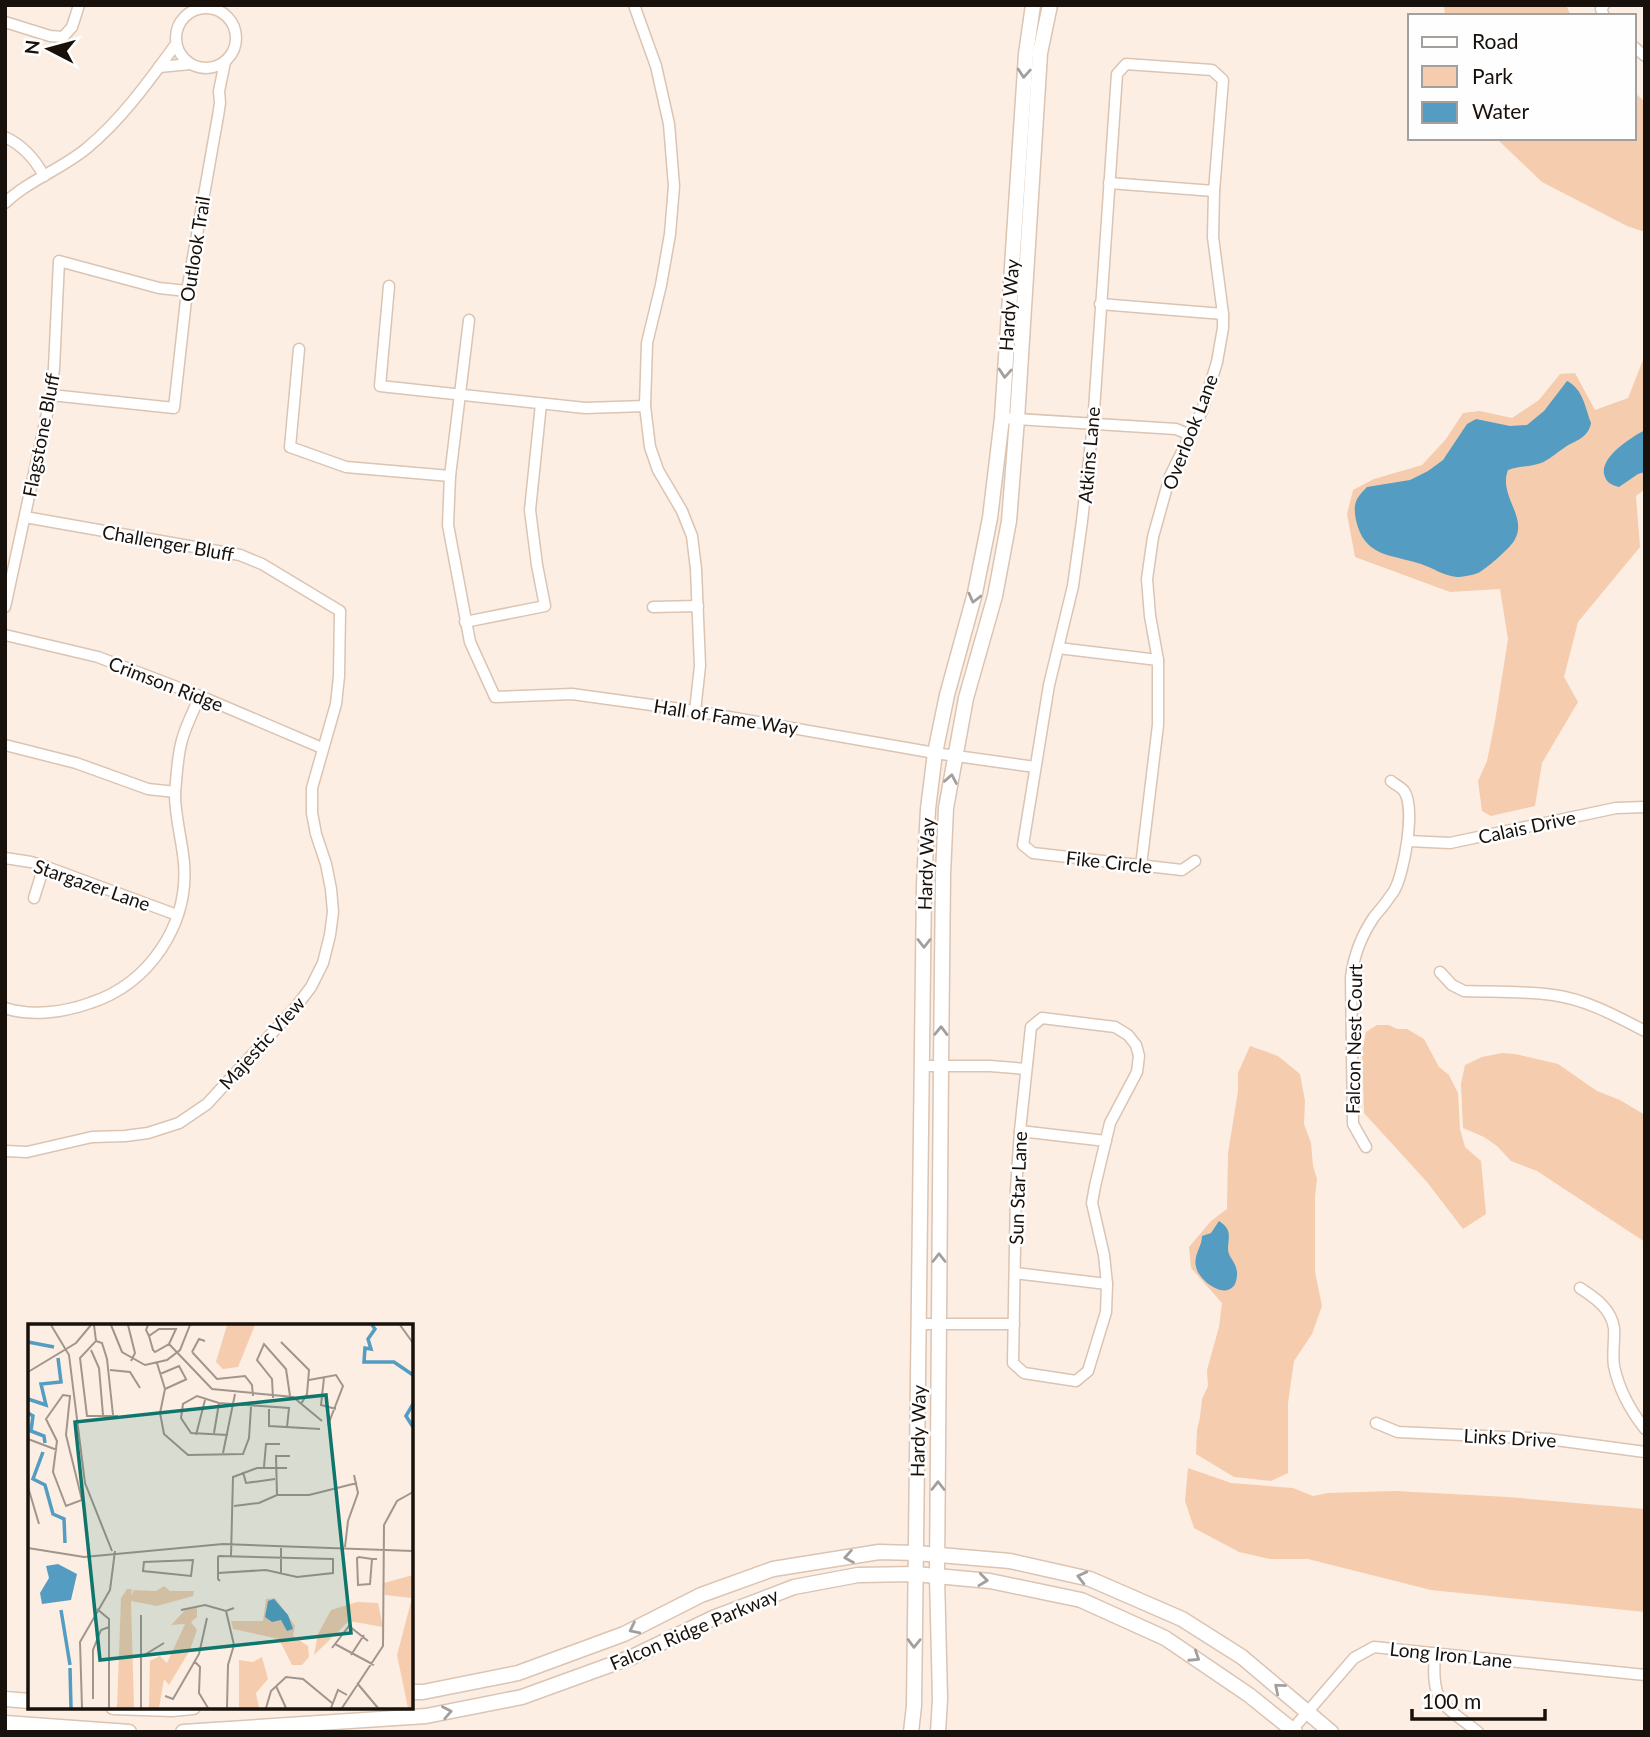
<svg xmlns="http://www.w3.org/2000/svg" width="1650" height="1737" viewBox="0 0 1650 1737" font-family="Lato,sans-serif">
	<style>
		.green { fill: #f5ccad }
		.water { fill: #549cc1 }
		.lines { fill: none; stroke-linecap: round; stroke-linejoin: round }
		.street-casing { stroke: #dbc4b2; stroke-width: 13 }
		.secondary-casing { stroke: #dbc4b2; stroke-width: 17 }
		.street { stroke: #fff; stroke-width: 10 }
		.secondary { stroke: #fff; stroke-width: 14 }
		.oneway { stroke: #a39f9d }
		.labels { text-anchor: middle; stroke-width: 5; stroke-linejoin: round; paint-order: stroke }
		.street-label { font-size: 19px; fill: #18100a; stroke: #fefefe }
		.inset-river { fill: none; stroke: #549cc1; stroke-width: 3.5 }
		.inset-road { fill: none; stroke: #a1958c; stroke-width: 2 }
		.view { fill: #0f766e; fill-opacity: 0.15; stroke: #0f766e; stroke-width: 3.5 }
		.inset-edge { fill: none; stroke: #18100a; stroke-width: 3.5 }
	</style>
	<rect width="100%" height="100%" fill="#fdeee3"/>
	<g class="green">
		<polygon points="1444,5 1566,5 1571,16 1445,16"/>
		<polygon points="1634,92 1645,102 1645,232 1627,226 1542,182 1496,138 1634,138"/>
		<polygon points="1645,355 1645,489 1636,496 1640,547 1578,622 1564,677 1578,702 1542,763 1535,806 1491,816 1482,811 1478,781 1487,761 1495,721 1508,639 1500,589 1450,592 1355,557 1347,514 1353,490 1374,479 1422,465 1446,439 1463,413 1480,411 1512,418 1539,400 1560,374 1575,373 1595,410 1628,398"/>
		<polygon points="1377,1025 1389,1025 1397,1029 1407,1029 1424,1039 1439,1067 1449,1075 1458,1093 1460,1129 1465,1147 1481,1161 1486,1214 1463,1229 1427,1182 1364,1113 1362,1052 1366,1032"/>
		<polygon points="1250,1046 1278,1056 1300,1074 1305,1101 1304,1124 1311,1143 1313,1166 1317,1179 1315,1196 1315,1272 1322,1306 1312,1334 1294,1361 1288,1403 1288,1473 1271,1481 1234,1477 1196,1454 1197,1430 1200,1417 1202,1399 1208,1386 1207,1370 1219,1327 1222,1303 1191,1268 1189,1247 1211,1221 1227,1209 1228,1153 1238,1091 1238,1073"/>
		<polygon points="1502,1053 1515,1054 1558,1064 1597,1091 1620,1100 1645,1115 1645,1242 1537,1171 1511,1161 1497,1146 1484,1137 1463,1128 1461,1084 1465,1065 1482,1057"/>
		<polygon points="1188,1468 1231,1483 1293,1488 1313,1496 1328,1493 1395,1491 1508,1497 1645,1509 1645,1612 1431,1590 1308,1559 1270,1559 1239,1552 1194,1528 1185,1501"/>
	</g>
	<g class="water">
		<path d="M1567,381C1583,389 1585,407 1591,423C1588,439 1575,440 1564,448C1556,453 1549,460 1541,463C1530,467 1519,466 1508,470C1498,496 1529,517 1514,541C1509,549 1485,570 1478,573C1473,575 1462,577 1457,577C1444,576 1433,568 1421,564C1390,554 1364,557 1356,520C1353,504 1355,499 1367,487L1410,480L1428,471L1443,460L1467,424L1476,419L1510,426L1527,425L1544,411Z"/>
		<path d="M1645,430V472L1638,474L1619,487C1612,485 1607,483 1605,477C1597,458 1632,437 1645,430Z"/>
		<path d="M1219,1221C1233,1230 1228,1237 1228,1250C1229,1259 1238,1263 1237,1276C1234,1305 1200,1284 1196,1267C1193,1255 1202,1247 1202,1236L1211,1233Z"/>
	</g>
	<g class="lines">
		<g class="street-casing">
			<g id="street">
				<polyline points="634,5 656,66 669,124 674,186 670,234 661,285 647,343 645,406 650,447 658,470 682,511 692,536 696,569 700,666 695,711"/>
				<polyline points="1604,5 1601,9 1604,16"/>
				<circle cx="206" cy="38" r="30"/>
				<polyline points="5,22 50,36 63,37 72,27 79,5"/>
				<polyline points="1634,47 1645,56"/>
				<polyline points="159,67 190,64"/>
				<path d="M5,137C24,146 35,159 44,176"/>
				<polyline points="1109,183 1214,191"/>
				<path d="M5,203C29,180 62,169 87,148C122,119 149,81 176,44"/>
				<polyline points="389,286 380,386 585,408 645,406"/>
				<polyline points="1100,304 1223,314"/>
				<polyline points="469,320 450,476 448,525 470,642 495,697 572,694 695,711 935,753 1035,767"/>
				<polyline points="299,349 290,447 346,467 450,476"/>
				<polyline points="51,395 174,408 187,291 218,116 220,103 219,91 225,62"/>
				<polyline points="1002,418 1176,429 1190,435"/>
				<polyline points="5,607 51,395 54,368 59,261 159,288 187,291"/>
				<polyline points="653,607 698,606"/>
				<polyline points="465,622 545,606 537,565 530,510 541,404"/>
				<polyline points="5,635 98,657 200,696 322,748"/>
				<polyline points="1058,648 1158,660"/>
				<polyline points="5,745 76,763 148,789 175,792"/>
				<polyline points="1408,841 1450,843 1616,808 1645,807"/>
				<polyline points="5,858 31,862 44,866 177,915"/>
				<polyline points="1141,866 1158,725 1158,660 1150,616 1147,579 1153,537 1170,476 1202,411 1217,362 1223,328 1223,314 1213,237 1214,191 1223,80 1212,70 1126,64 1117,74 1093,425 1082,521 1073,586 1049,685 1023,845 1033,853 1182,870 1195,861"/>
				<polyline points="34,898 44,866"/>
				<path d="M1440,972L1452,985L1464,991C1493,992 1524,991 1553,995C1585,999 1616,1016 1645,1031"/>
				<path d="M5,1008C31,1017 65,1012 90,1003C149,984 189,925 184,863C182,840 175,817 175,794C176,780 178,753 182,740C186,725 194,710 200,696"/>
				<polygon points="1042,1018 1115,1027 1128,1035 1136,1045 1139,1056 1137,1072 1110,1123 1095,1186 1092,1203 1104,1255 1107,1284 1106,1312 1088,1371 1076,1381 1024,1373 1013,1363 1016,1189 1020,1131 1031,1027"/>
				<polyline points="923,1066 990,1066 1026,1069"/>
				<polyline points="1020,1131 1106,1141"/>
				<path d="M1366,1147L1353,1124L1351,977C1354,955 1361,936 1374,917C1381,909 1388,900 1394,891C1404,874 1416,808 1404,791C1401,787 1394,784 1391,781"/>
				<polyline points="5,1151 27,1152 92,1137 125,1136 148,1133 179,1123 207,1104 295,1008 311,987 323,963 330,935 333,912 331,889 326,864 316,834 312,813 312,788 336,704 339,676 340,611 262,564 240,555 25,517"/>
				<polyline points="1015,1273 1107,1284"/>
				<path d="M1580,1288C1595,1298 1611,1308 1614,1328C1615,1340 1612,1353 1614,1366C1619,1390 1630,1410 1645,1429"/>
				<polyline points="919,1324 1014,1324"/>
				<polyline points="1376,1423 1398,1432 1548,1439 1645,1452"/>
				<path d="M1435,1653C1431,1703 1441,1703 1478,1732"/>
				<polyline points="1292,1730 1354,1658 1374,1647 1645,1675"/>
			</g>
		</g>
		<g class="secondary-casing">
			<g id="secondary">
				<polyline points="411,1692 423,1692 518,1673 624,1634 701,1595 773,1569 879,1552 916,1553 1010,1561 1090,1579 1182,1619 1242,1657 1331,1732"/>
				<polyline points="5,1699 30,1701"/>
				<polyline points="113,1707 172,1709 193,1707"/>
				<polyline points="5,1723 129,1732"/>
				<polyline points="183,1732 426,1716 522,1697 632,1657 713,1618 794,1587 858,1575 915,1574 990,1581 1081,1600 1165,1638 1249,1695 1295,1732"/>
				<polyline points="911,1732 914,1706 924,884 928,809 935,753 947,695 975,593 990,518 1002,418 1026,54 1033,5"/>
				<polyline points="938,1732 940,1699 937,1576 941,1066 943,874 946,808 966,698 995,596 1009,521 1017,419 1040,53 1050,5"/>
			</g>
		</g>
		<use href="#street" class="street"/>
		<use href="#secondary" class="secondary"/>
	</g>
	<defs><path id="oneway-chevron" d="M-2-3.5L2.5 0L-2 3.5" fill="none" stroke-width="1.6" stroke-linecap="round" stroke-linejoin="round" transform="scale(1.75)"/></defs>
	<g class="oneway">
		<use href="#oneway-chevron" transform="translate(1024 73) rotate(94)"/>
		<use href="#oneway-chevron" transform="translate(1005 373) rotate(94)"/>
		<use href="#oneway-chevron" transform="translate(974 598) rotate(104)"/>
		<use href="#oneway-chevron" transform="translate(951 779) rotate(-80)"/>
		<use href="#oneway-chevron" transform="translate(924 943) rotate(90)"/>
		<use href="#oneway-chevron" transform="translate(941 1031) rotate(-89)"/>
		<use href="#oneway-chevron" transform="translate(939 1258) rotate(-90)"/>
		<use href="#oneway-chevron" transform="translate(938 1486) rotate(-90)"/>
		<use href="#oneway-chevron" transform="translate(849 1557) rotate(170)"/>
		<use href="#oneway-chevron" transform="translate(1082 1577) rotate(-166)"/>
		<use href="#oneway-chevron" transform="translate(983 1580) rotate(7)"/>
		<use href="#oneway-chevron" transform="translate(634 1629) rotate(154)"/>
		<use href="#oneway-chevron" transform="translate(914 1643) rotate(91)"/>
		<use href="#oneway-chevron" transform="translate(1195 1657) rotate(33)"/>
		<use href="#oneway-chevron" transform="translate(1279 1688) rotate(-140)"/>
		<use href="#oneway-chevron" transform="translate(447 1712) rotate(-11)"/>
	</g>
	<g class="labels">
		<g class="street-label">
			<text transform="translate(195 249) rotate(-81)" y="7">Outlook Trail</text>
			<text transform="translate(1009 305) rotate(-86)" y="7">Hardy Way</text>
			<text transform="translate(1190 432) rotate(-69)" y="7">Overlook Lane</text>
			<text transform="translate(41 435) rotate(-79)" y="7">Flagstone Bluff</text>
			<text transform="translate(1089 455) rotate(-85)" y="7">Atkins Lane</text>
			<text transform="translate(168 543) rotate(10)" y="7">Challenger Bluff</text>
			<text transform="translate(166 684) rotate(21)" y="7">Crimson Ridge</text>
			<text transform="translate(726 717) rotate(9)" y="7">Hall of Fame Way</text>
			<text transform="translate(1527 827) rotate(-12)" y="7">Calais Drive</text>
			<text transform="translate(1109 862) rotate(6)" y="7">Fike Circle</text>
			<text transform="translate(926 864) rotate(-88)" y="7">Hardy Way</text>
			<text transform="translate(92 885) rotate(19)" y="7">Stargazer Lane</text>
			<text transform="translate(1354 1039) rotate(-89)" y="7">Falcon Nest Court</text>
			<text transform="translate(262 1043) rotate(-48)" y="7">Majestic View</text>
			<text transform="translate(1018 1188) rotate(-88)" y="7">Sun Star Lane</text>
			<text transform="translate(918 1431) rotate(-89)" y="7">Hardy Way</text>
			<text transform="translate(1510 1438) rotate(3)" y="7">Links Drive</text>
			<text transform="translate(694 1629) rotate(-23)" y="7">Falcon Ridge Parkway</text>
			<text transform="translate(1451 1655) rotate(6)" y="7">Long Iron Lane</text>
		</g>
	</g>
	<g transform="translate(28 1324)">
		<rect width="385" height="385" fill="#fdeee3"/>
		<path d="M199,1H227L210,43L195,45L188,38ZM385,251V384H380L369,331L384,274L357,271L356,259ZM136,262L142,267H166L165,272L129,282L103,277L106,384H89L93,274L99,265H104L103,272L106,266L128,267ZM247,274L267,302L265,312L280,322L281,333L274,341H264L251,315L205,305L203,297H235L238,275ZM329,278L350,279L355,303L321,297L286,331L290,310L303,286ZM169,284V293L163,298L169,306L162,326L141,361L136,355L131,384H121L122,337L132,332L139,339L157,300L143,301L158,285ZM234,333L240,355L228,369L231,384H211V336L225,338Z" fill="#f5ccad"/>
		<path d="M30,240L49,250L43,276L14,280L12,269L21,254L18,242ZM246,275L260,291L265,305L259,307L253,296L244,298L237,293L240,277Z" fill="#549cc1"/>
		<path class="inset-river" d="M344,1L347,5L340,15L343,25L337,24L336,38H366L385,51M0,18L26,23M0,75L18,81L13,60L33,58L30,34M385,80L378,92L385,103M0,89L5,92L3,107L16,112L17,119M15,128L5,155L17,161L25,190L36,195L37,219M33,286L42,341M42,344L43,384"/>
		<path class="inset-road" d="M23,1L41,31L57,159L84,227M66,1L68,17L52,34L59,92H90M83,1L94,28L117,41L139,36L152,26L162,1M100,1L107,29L103,37M120,1L118,6L121,12L125,26L127,28L141,20L148,5H131L121,12M372,1L385,19M68,17L74,19L79,35L85,91M253,18L281,46L279,70L273,80M141,20L184,65L265,73L294,97M63,26L71,44L75,91M164,28L189,55L217,52L224,61L225,72M164,28L171,15L177,17M129,39L137,65L132,89L136,110L160,131L215,130L221,114L223,83M82,46L102,48L112,64M0,48L48,19L63,1M132,50L151,42L158,55M296,54L293,81L308,85M281,56L308,51L315,62L300,101M137,65L159,55M35,71L42,72L38,111L54,176L38,182L25,148L29,117L18,95ZM245,74L244,55L229,36L236,20L258,45L262,72M241,85V102L292,105M186,109L191,79M168,111L177,76M200,111L163,109L153,94L155,80L169,72L191,79L261,84L259,103M0,115L29,126M195,129L207,70M236,143L238,120H252M215,148L218,159L247,155M0,163L11,200M249,171L248,132H262M206,182L231,179L249,171H281L329,159M253,222V250M317,223L320,197L330,169L326,151M0,224L56,233L195,220L385,227M203,232L205,153L229,144H259M344,235L342,260L330,261L329,234L331,233L344,235H349M165,236L163,252L115,247L116,238ZM190,249L238,246L269,253L305,249V235L191,232L190,233V255L192,257M69,285L81,295V384M153,286L177,281L198,287L206,284M198,287L206,321L200,341L199,384M307,320L346,341M304,324L321,302L340,317M323,331L336,311M113,333L136,319M167,338L172,343L171,369L180,384M329,359L350,384M248,362L258,384M137,372L145,375L171,330L179,294M65,375V326L73,306L81,303M54,384L52,318L82,266L87,227M113,384V291M238,384L243,367L258,353L275,355L304,379M303,384L310,366L319,371M314,384L355,322L356,201L369,177L385,168"/>
		<path class="view" d="M298,71L323,309L72,336L47,98Z"/>
		<rect width="385" height="385" class="inset-edge"/>
	</g>
	<rect width="1650" height="1737" fill="none" stroke="#18100a" stroke-width="14"/>
	<rect x="1408" y="14" width="228" height="126" fill="#fefefe" stroke="#a29f9c" stroke-width="2"/>
	<rect x="1422" y="37" width="35" height="10" fill="#ffffff" stroke="#a29f9c" stroke-width="2"/>
	<text x="1472" y="49" font-size="21" fill="#18100a">Road</text>
	<rect x="1422" y="66" width="35" height="21" fill="#f5ccad" stroke="#a29f9c" stroke-width="2"/>
	<text x="1472" y="84" font-size="21" fill="#18100a">Park</text>
	<rect x="1422" y="102" width="35" height="21" fill="#549cc1" stroke="#a29f9c" stroke-width="2"/>
	<text x="1472" y="119" font-size="21" fill="#18100a">Water</text>
	<g transform="translate(49 49) rotate(276)" stroke="#fefefe" stroke-width="5" paint-order="stroke">
	<path d="M0-5L12 26L0 18L-12 26Z" fill="#18100a"/>
	<text y="-10" font-size="19" font-weight="bold" text-anchor="middle" fill="#18100a">N</text>
	</g>
	<path d="M1412 1709v10h133v-10" fill="none" stroke="#18100a" stroke-width="3.5"/>
	<text x="1422" y="1709" font-size="21" fill="#18100a" stroke="#fefefe" stroke-width="5" paint-order="stroke">100 m</text>
</svg>
